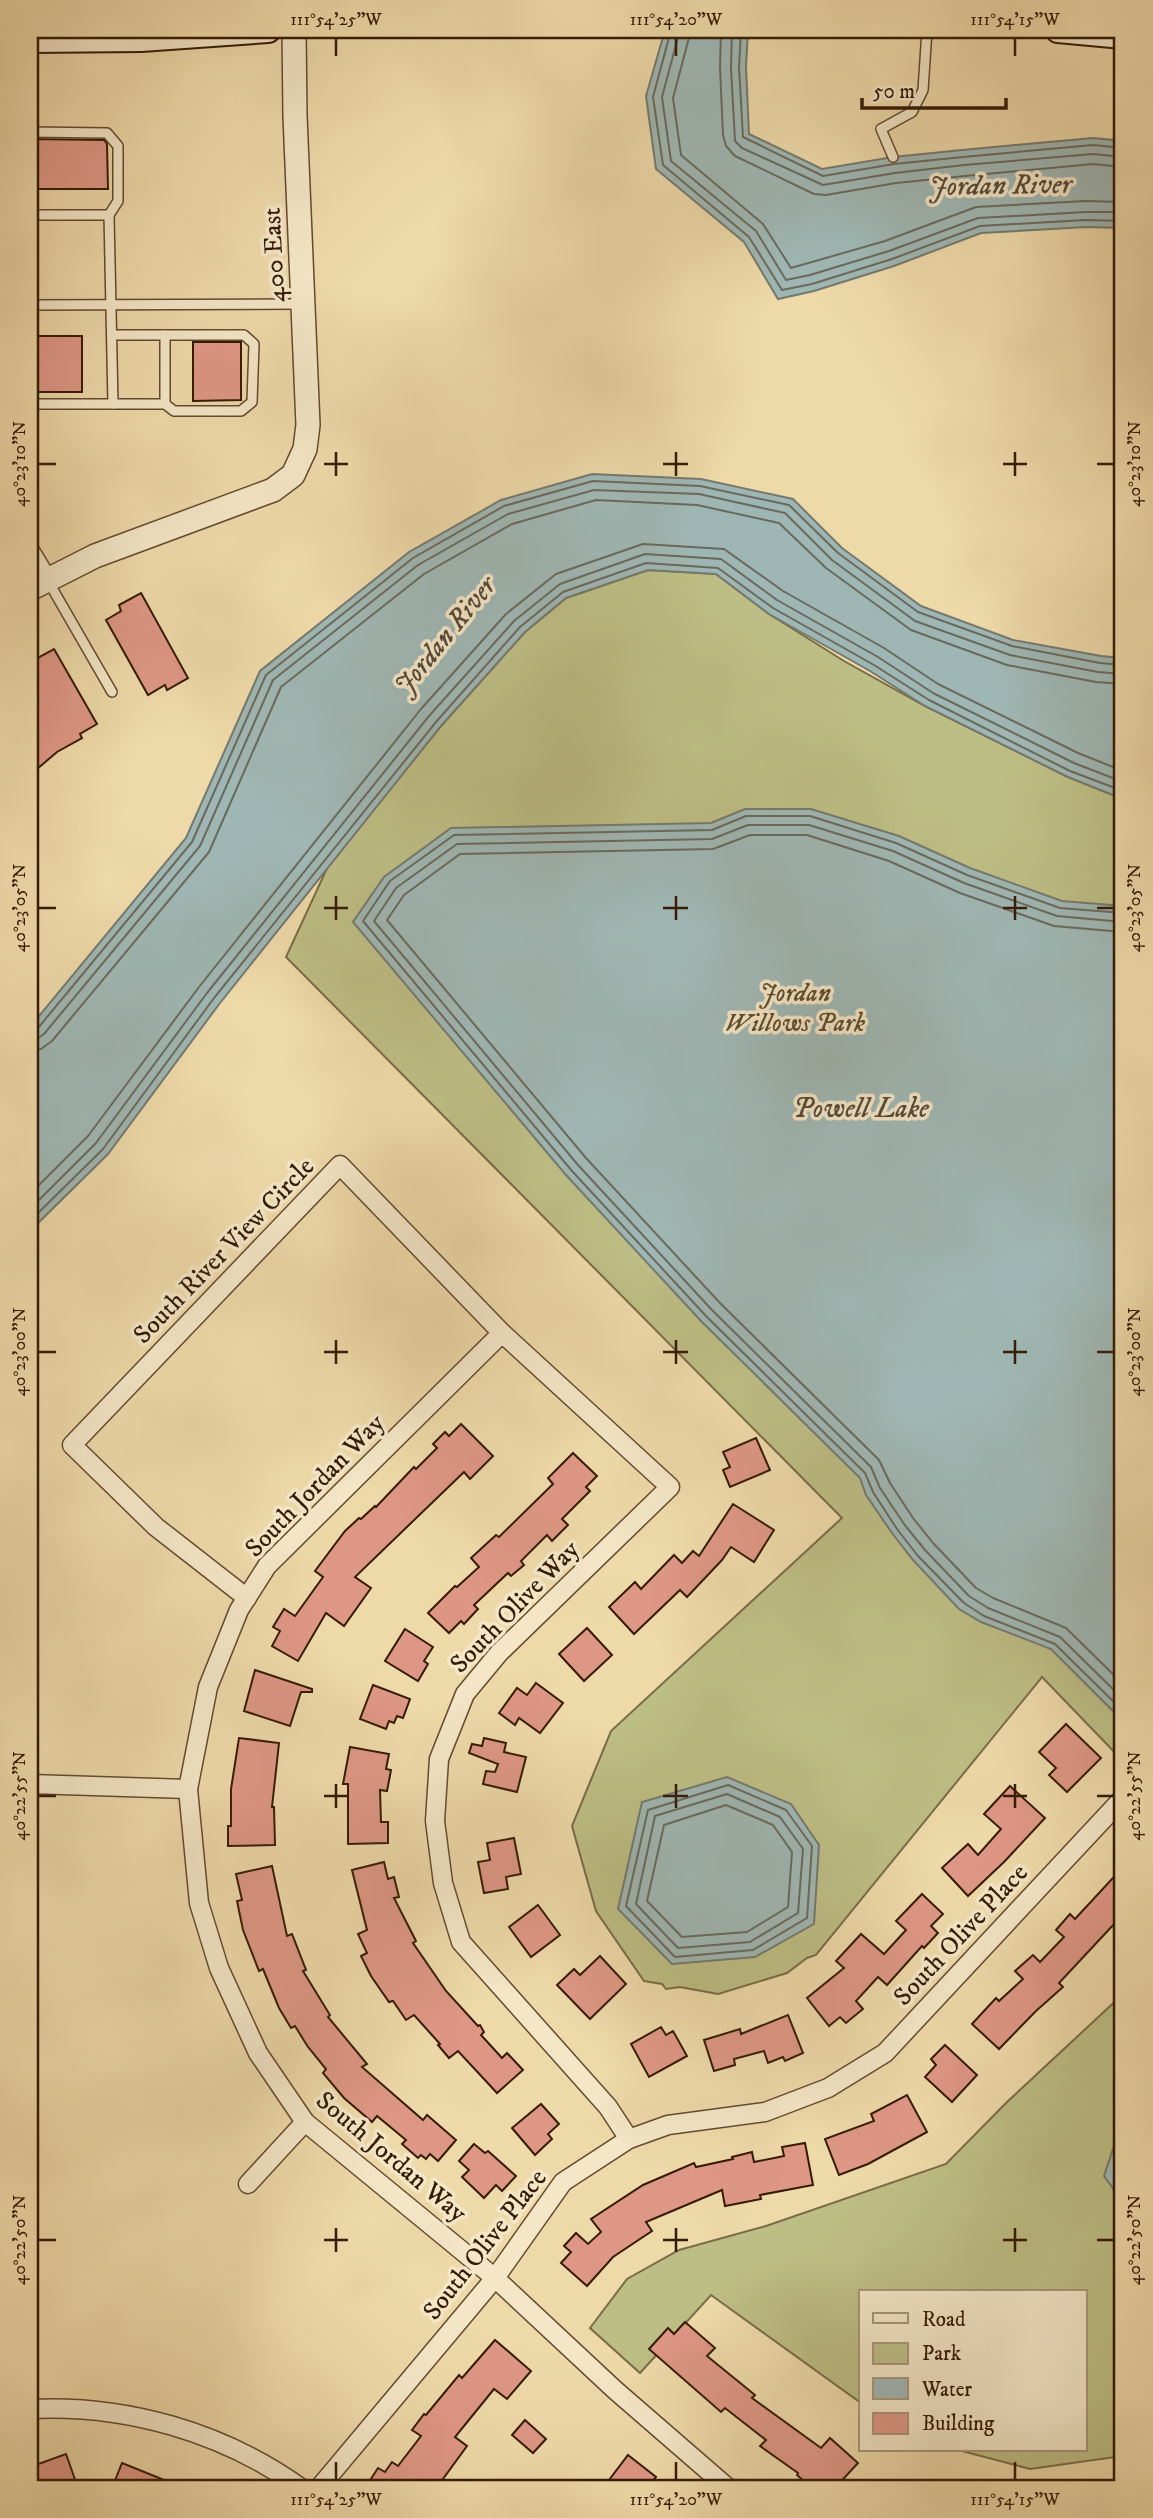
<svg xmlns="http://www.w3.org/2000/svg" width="1153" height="2518" viewBox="0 0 1153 2518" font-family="'IM FELL DW Pica',serif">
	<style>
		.green { fill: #bdbe85; stroke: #796c46; stroke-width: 2 }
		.water { fill: #9fb7b4; stroke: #75796e; stroke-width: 2 }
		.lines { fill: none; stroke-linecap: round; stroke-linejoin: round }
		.shore { stroke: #6a695d; stroke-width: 2 }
		.building { fill: #de9785; stroke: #351b06; stroke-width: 2 }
		.service-casing { stroke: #634a2f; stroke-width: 12 }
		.minor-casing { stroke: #634a2f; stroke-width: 21 }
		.tertiary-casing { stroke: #634a2f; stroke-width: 26 }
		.secondary-casing { stroke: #351b06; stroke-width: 28 }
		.service { stroke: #f4e6c7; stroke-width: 9 }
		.minor { stroke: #f4e6c7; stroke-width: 18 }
		.tertiary { stroke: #f4e6c7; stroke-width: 23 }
		.secondary { stroke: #f4e6c7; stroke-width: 24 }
		.ticks { fill: none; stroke: #351b06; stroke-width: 2.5 }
		.labels { text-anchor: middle; stroke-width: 7; stroke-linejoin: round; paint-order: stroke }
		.street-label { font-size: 26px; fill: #351b06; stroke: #f4e6c7 }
		.park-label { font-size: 26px; font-style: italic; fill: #5e4c2c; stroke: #f4e6c7 }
		.water-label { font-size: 28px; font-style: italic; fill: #554a3a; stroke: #f4e6c7 }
		.neatline { fill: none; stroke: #351b06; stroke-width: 2.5 }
		.ticks-label { font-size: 18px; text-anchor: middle; fill: #351b06 }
	</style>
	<rect width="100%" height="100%" fill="#eed9a9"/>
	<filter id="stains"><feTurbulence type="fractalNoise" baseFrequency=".00286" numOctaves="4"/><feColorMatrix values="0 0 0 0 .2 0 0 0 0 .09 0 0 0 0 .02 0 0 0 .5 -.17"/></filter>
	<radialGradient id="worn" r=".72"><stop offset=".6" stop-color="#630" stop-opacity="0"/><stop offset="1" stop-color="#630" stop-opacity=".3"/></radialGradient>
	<g class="green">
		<polygon points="648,570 716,574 769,614 844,661 925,706 1068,777 1123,799 1123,1761 1042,1677 816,1955 807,1958 787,1973 718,1994 680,1987 666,1989 662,1984 644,1981 596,1911 572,1826 611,1731 842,1518 286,957 329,864 441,726 525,632 566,598"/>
		<polygon points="1123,1994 1123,2456 1030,2469 958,2450 1085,2450 1085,2292 861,2292 861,2403 711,2295 640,2373 590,2328 627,2279 679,2250 766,2226 946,2164 1006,2103"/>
	</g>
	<g class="water">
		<polygon points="665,30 748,30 746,67 749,134 822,169 893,157 962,150 1093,138 1123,141 1123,228 1087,227 981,233 894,266 814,291 778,299 744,242 656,169 646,96"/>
		<polygon points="592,474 701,479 793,499 842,548 921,606 1013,640 1101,656 1123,658 1123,799 1068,777 925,706 870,671 769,614 716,574 648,570 566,598 525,632 441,726 220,1003 108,1154 30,1231 30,1027 186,838 260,671 409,552 501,500"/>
		<polygon points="745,809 811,809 899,836 970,868 1062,901 1123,906 1123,1721 1051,1649 981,1622 959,1609 913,1560 892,1533 866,1495 860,1478 701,1321 566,1175 353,922 384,877 451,828 711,823"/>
		<polygon points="727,1777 791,1804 819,1845 814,1924 755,1957 672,1964 618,1909 642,1802"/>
		<polygon points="1123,2119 1123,2202 1104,2176"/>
	</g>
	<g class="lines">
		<g class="shore">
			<polyline points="671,30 653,97 663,165 749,237 782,290 812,284 892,259 980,226 1086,220 1123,221"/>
			<polyline points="680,30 662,97 671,161 756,231 786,280 810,275 889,251 978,218 1086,212 1123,212"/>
			<polyline points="691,30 673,98 681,155 763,224 791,268 885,241 976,207 1085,201 1123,202"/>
			<polyline points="721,30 720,67 723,135 726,146 735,156 814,194 826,195 896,183 965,176 1093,164 1123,167"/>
			<polyline points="732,30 731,68 735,141 742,148 823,185 895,173 964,165 1093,154 1123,157"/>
			<polyline points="741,30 739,67 743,137 823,176 894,164 963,157 1093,145 1123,148"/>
			<polyline points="1123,913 1060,908 967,875 896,843 810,816 746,816 712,830 454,835 390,881 363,921 572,1171 706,1316 865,1473 873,1492 897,1529 918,1556 964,1603 984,1616 1055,1644 1123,1711"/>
			<polyline points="1123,922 1057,916 964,883 893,851 809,825 748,825 712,839 457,844 396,888 374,921 578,1165 712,1310 871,1467 880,1488 904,1524 925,1550 969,1596 988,1608 1060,1637 1123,1699"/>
			<polyline points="1123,932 1054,926 960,893 889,861 807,835 750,835 713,849 460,854 404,895 387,920 586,1158 720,1303 879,1460 890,1483 913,1518 933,1543 976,1588 993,1598 1066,1628 1123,1684"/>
			<polyline points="30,1031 38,1028 192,842 266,675 413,558 504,506 593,481 700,486 789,505 838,553 918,612 1012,646 1100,663 1123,665"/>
			<polyline points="30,1040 37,1039 44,1034 200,846 273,680 418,565 508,514 594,490 699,494 785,513 832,560 915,621 1010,655 1098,672 1123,674"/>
			<polyline points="30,1050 41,1049 52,1041 209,852 281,687 424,574 512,524 596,500 697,505 779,523 826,568 911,630 1007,665 1096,682 1123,684"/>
			<polyline points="30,1194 88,1136 199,987 421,709 506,614 556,574 643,544 724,549 783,591 884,648 938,684 1078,753 1123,771"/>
			<polyline points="30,1209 96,1143 207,993 429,716 514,621 560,584 645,554 721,559 777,600 878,657 933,693 1074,763 1123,782"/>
			<polyline points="30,1221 103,1149 214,998 436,722 520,627 563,592 646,563 718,568 773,608 874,665 929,700 1070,771 1123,791"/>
			<polygon points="728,1785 786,1810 812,1846 807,1918 753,1950 675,1957 626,1906 648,1810"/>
			<polygon points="727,1794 780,1817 803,1849 798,1913 750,1942 678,1948 636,1904 655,1816"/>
			<polygon points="726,1805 773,1825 792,1852 788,1907 747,1932 682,1937 647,1901 664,1825"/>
		</g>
	</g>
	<g class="building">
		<polygon points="30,139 104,140 107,144 108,189 30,189"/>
		<rect x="30" y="336" width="52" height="56"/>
		<polygon points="193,342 241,342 241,400 193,401"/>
		<polygon points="141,593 188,678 167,690 165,685 148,695 106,620 121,611 119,605"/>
		<polygon points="54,649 97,724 80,734 82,738 57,752 30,775 30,662"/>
		<polygon points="461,1424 493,1456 470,1479 464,1472 355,1577 371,1588 344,1626 326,1613 298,1661 272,1646 280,1631 273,1627 284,1609 295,1616 323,1577 315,1571 345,1531 359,1518 361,1519 375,1506 376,1507 414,1467 416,1469 437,1448 433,1444 445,1432 449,1436"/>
		<polygon points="756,1438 770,1470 730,1487 723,1470 730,1467 723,1452"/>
		<polygon points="573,1453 597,1476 586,1487 590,1491 562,1519 568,1525 552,1541 547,1535 521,1561 524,1565 511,1576 508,1573 474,1605 478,1609 464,1624 461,1621 449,1633 428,1613 455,1586 457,1587 479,1567 471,1558 496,1535 499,1537 553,1484 548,1478"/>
		<polygon points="733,1504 774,1530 754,1562 731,1547 722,1560 687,1597 680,1590 634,1634 609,1607 635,1582 641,1589 674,1555 682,1563 693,1551 699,1556"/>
		<polygon points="587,1628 612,1655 584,1681 559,1654"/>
		<polygon points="405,1629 433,1647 424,1661 428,1664 418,1681 385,1661"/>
		<polygon points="255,1670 312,1689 312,1692 301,1692 290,1726 244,1711"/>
		<polygon points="536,1683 563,1703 540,1733 519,1718 515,1725 499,1713 517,1688 527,1695"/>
		<polygon points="373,1685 410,1699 403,1718 397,1716 394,1723 389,1721 386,1729 360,1719"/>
		<polygon points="1066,1724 1101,1758 1067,1792 1049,1775 1056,1768 1039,1752"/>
		<polygon points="239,1738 279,1743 272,1807 274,1807 275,1845 228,1846 228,1826 231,1826 231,1789"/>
		<polygon points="484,1738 506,1743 504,1752 526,1757 517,1792 483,1784 486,1771 495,1772 498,1764 469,1753 472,1744 482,1746"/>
		<polygon points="350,1747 389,1754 386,1769 391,1770 387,1791 380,1790 381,1822 388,1822 388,1843 348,1844 348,1784 343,1784"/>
		<polygon points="1010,1786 1045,1818 1004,1862 968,1896 942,1868 968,1844 978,1855 1001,1829 984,1814"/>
		<polygon points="514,1838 521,1874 506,1877 508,1889 484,1893 478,1862 490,1860 487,1843"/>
		<polygon points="384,1862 388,1879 394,1877 399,1897 394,1898 416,1941 413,1943 446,1991 478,2026 480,2025 484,2032 481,2035 502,2058 507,2053 523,2070 497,2093 458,2051 449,2058 438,2045 440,2044 414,2015 406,2020 393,2001 389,2002 371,1976 361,1956 367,1953 358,1934 367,1930 352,1870"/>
		<polygon points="272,1866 287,1936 292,1934 306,1970 303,1971 330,2015 328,2017 367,2064 362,2067 423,2120 427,2115 456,2140 438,2161 430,2154 426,2159 421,2155 418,2158 402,2144 406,2140 377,2116 372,2122 344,2098 323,2073 326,2069 308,2047 295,2026 291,2028 279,2008 263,1969 259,1971 243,1930 237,1901 242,1900 236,1874"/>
		<polygon points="1123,1867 1123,1928 1116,1922 1059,1983 1063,1987 1036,2011 999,2049 972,2024 996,1998 999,2001 1023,1979 1015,1971 1033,1955 1040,1962 1064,1937 1056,1930 1070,1914 1075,1919"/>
		<polygon points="922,1894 943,1914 931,1926 938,1933 924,1948 922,1946 887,1985 878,1977 856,2001 863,2009 846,2023 840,2017 829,2026 807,1998 844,1968 836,1961 861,1934 884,1954 906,1930 896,1921"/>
		<polygon points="538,1905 560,1935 531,1957 509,1927"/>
		<polygon points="600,1956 626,1984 590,2019 557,1985 574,1969 580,1975"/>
		<polygon points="788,2015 803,2053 785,2061 783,2057 768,2063 764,2051 734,2059 735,2065 714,2071 704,2040 740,2029 741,2034"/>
		<polygon points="661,2027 666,2035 673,2031 687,2056 649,2077 631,2044"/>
		<polygon points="945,2045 977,2075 952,2102 925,2077 936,2065 931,2059"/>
		<polygon points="907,2095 927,2132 868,2164 839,2175 825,2139 874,2121 871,2114"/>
		<polygon points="541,2104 559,2124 548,2134 552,2139 535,2155 512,2128"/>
		<polygon points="805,2143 813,2185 760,2195 761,2199 725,2206 722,2190 646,2222 652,2231 613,2257 587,2286 561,2263 571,2252 564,2246 576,2233 588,2244 601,2232 591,2219 643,2185 694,2163 696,2167 733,2159 732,2157 752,2152 754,2162 784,2156 782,2147"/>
		<polygon points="474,2144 485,2153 488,2151 516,2176 502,2191 496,2185 484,2198 462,2177 469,2170 459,2161"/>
		<polygon points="685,2322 715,2348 707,2356 755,2395 752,2398 821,2448 830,2438 858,2463 835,2488 812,2488 797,2475 798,2473 760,2446 766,2440 725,2408 721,2412 649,2349 668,2328 674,2334"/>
		<polygon points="495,2340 531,2371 507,2399 494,2389 455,2437 467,2446 440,2483 436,2481 431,2488 365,2488 378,2468 385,2472 392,2462 398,2466 421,2436 412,2430 424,2414 426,2415 459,2375 462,2378"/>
		<polygon points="525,2420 546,2439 533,2453 512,2435"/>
		<polygon points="66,2454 78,2488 36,2488 34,2483 30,2484 30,2467"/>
		<polygon points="628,2455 656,2477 647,2488 603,2488"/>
		<polygon points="122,2463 184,2488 112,2488"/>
	</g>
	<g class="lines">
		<g class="service-casing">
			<g id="service">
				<polyline points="30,132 107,133 118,146 118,201 109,215"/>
				<polyline points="893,157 881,129 912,112 923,90 927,30"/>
				<polyline points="30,215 109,215 113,404 165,404 174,411 241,411 252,402 254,344 244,335 112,335"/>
				<polyline points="30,305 302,304"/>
				<polyline points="165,335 165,404"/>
				<polyline points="30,404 113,404"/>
				<polyline points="48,581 112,692"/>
			</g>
		</g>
		<g class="minor-casing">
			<g id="minor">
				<polyline points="30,551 47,579"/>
				<polyline points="502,1333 267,1566 239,1610 208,1687 188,1789 199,1903 219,1968 258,2053 305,2122 495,2278 615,2390 728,2488"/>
				<polyline points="247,1598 156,1527 72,1445 340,1165 502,1333 670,1487 499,1653 465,1694 439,1759 435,1821 443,1883 461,1942 608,2107 629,2139"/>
				<polyline points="30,1784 188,1789"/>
				<polyline points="248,2184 305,2122"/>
				<path d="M30,2409C125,2404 223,2432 301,2488"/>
				<polyline points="319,2488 495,2278 563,2182 629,2139 668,2125 765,2112 828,2088 885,2053 1123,1798"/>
			</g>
		</g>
		<g class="tertiary-casing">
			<polyline id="tertiary" points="30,589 95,556 273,490 293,475 305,449 308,425 295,116 294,30"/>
		</g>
		<g class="secondary-casing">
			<g id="secondary">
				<polyline points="1058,30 1123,36"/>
				<polyline points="30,40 141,39 268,30"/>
			</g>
		</g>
		<use href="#service" class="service"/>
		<use href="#minor" class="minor"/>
		<use href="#tertiary" class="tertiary"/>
		<use href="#secondary" class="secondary"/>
	</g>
	<path class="ticks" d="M336,38V56M676,38V56M1015,38V56M336,452V476M676,452V476M1015,452V476M38,464H56M324,464H348M663,464H688M1003,464H1027M1097,464H1114M336,896V920M676,896V920M1015,896V920M38,908H56M324,908H348M663,908H688M1003,908H1027M1097,908H1114M336,1340V1364M676,1340V1364M1015,1340V1364M38,1352H56M324,1352H348M663,1352H688M1003,1352H1027M1097,1352H1114M336,1784V1808M676,1784V1808M1015,1784V1808M38,1796H56M324,1796H348M663,1796H688M1003,1796H1027M1097,1796H1114M336,2228V2252M676,2228V2252M1015,2228V2252M38,2240H56M324,2240H348M663,2240H688M1003,2240H1027M1097,2240H1114M336,2462V2480M676,2462V2480M1015,2462V2480"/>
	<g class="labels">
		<g class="street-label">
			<text transform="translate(273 255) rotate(-93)" y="9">400 East</text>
			<text transform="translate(223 1250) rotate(-46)" y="9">South River View Circle</text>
			<text transform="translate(314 1485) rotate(-46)" y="9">South Jordan Way</text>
			<text transform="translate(514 1606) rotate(-46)" y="9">South Olive Way</text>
			<text transform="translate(960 1934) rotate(-47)" y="9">South Olive Place</text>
			<text transform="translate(392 2156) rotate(40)" y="9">South Jordan Way</text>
			<text transform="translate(484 2244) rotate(-52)" y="9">South Olive Place</text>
		</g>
		<g class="park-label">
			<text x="795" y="1001">Jordan<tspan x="795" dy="30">Willows Park</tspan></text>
		</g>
		<g class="water-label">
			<text transform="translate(1000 184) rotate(-1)" y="10">Jordan River</text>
			<text transform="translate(444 635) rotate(-51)" y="10">Jordan River</text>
			<text x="861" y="1117">Powell Lake</text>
		</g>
	</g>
	<rect width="1153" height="2518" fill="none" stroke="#eed9a9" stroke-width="77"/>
	<rect x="859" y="2290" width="228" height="161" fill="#f4e6c7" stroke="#a8957a" stroke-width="2"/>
	<rect x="873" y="2313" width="35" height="10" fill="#f4e6c7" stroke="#a8957a" stroke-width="2"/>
	<text x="922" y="2326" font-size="21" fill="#351b06">Road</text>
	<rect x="873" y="2343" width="35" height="21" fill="#bdbe85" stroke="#a8957a" stroke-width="2"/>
	<text x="922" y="2360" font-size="21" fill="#351b06">Park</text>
	<rect x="873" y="2378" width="35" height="21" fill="#9fb7b4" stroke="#a8957a" stroke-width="2"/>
	<text x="922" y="2396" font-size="21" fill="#351b06">Water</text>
	<rect x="873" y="2413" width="35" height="21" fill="#de9785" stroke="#a8957a" stroke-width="2"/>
	<text x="922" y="2430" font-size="21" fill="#351b06">Building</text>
	<path d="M862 98v10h144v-10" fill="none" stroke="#351b06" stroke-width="3.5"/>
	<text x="873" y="98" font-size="21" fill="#351b06" stroke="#f4e6c7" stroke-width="5" paint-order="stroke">50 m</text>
	<rect x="38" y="38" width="1076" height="2442" class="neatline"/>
	<g class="ticks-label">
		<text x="336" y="25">111°54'25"W</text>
		<text x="676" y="25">111°54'20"W</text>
		<text x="1015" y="25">111°54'15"W</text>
		<text transform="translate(19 464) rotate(-90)" y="6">40°23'10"N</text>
		<text transform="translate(1134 464) rotate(-90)" y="6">40°23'10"N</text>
		<text transform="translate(19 908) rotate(-90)" y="6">40°23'05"N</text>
		<text transform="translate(1134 908) rotate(-90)" y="6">40°23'05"N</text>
		<text transform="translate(19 1352) rotate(-90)" y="6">40°23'00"N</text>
		<text transform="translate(1134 1352) rotate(-90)" y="6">40°23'00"N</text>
		<text transform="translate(19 1796) rotate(-90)" y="6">40°22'55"N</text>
		<text transform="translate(1134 1796) rotate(-90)" y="6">40°22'55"N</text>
		<text transform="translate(19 2240) rotate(-90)" y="6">40°22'50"N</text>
		<text transform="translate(1134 2240) rotate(-90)" y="6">40°22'50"N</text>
		<text x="336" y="2505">111°54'25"W</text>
		<text x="676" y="2505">111°54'20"W</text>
		<text x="1015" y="2505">111°54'15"W</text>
	</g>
	<rect width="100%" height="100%" filter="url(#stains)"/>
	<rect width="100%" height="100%" fill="url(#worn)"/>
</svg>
